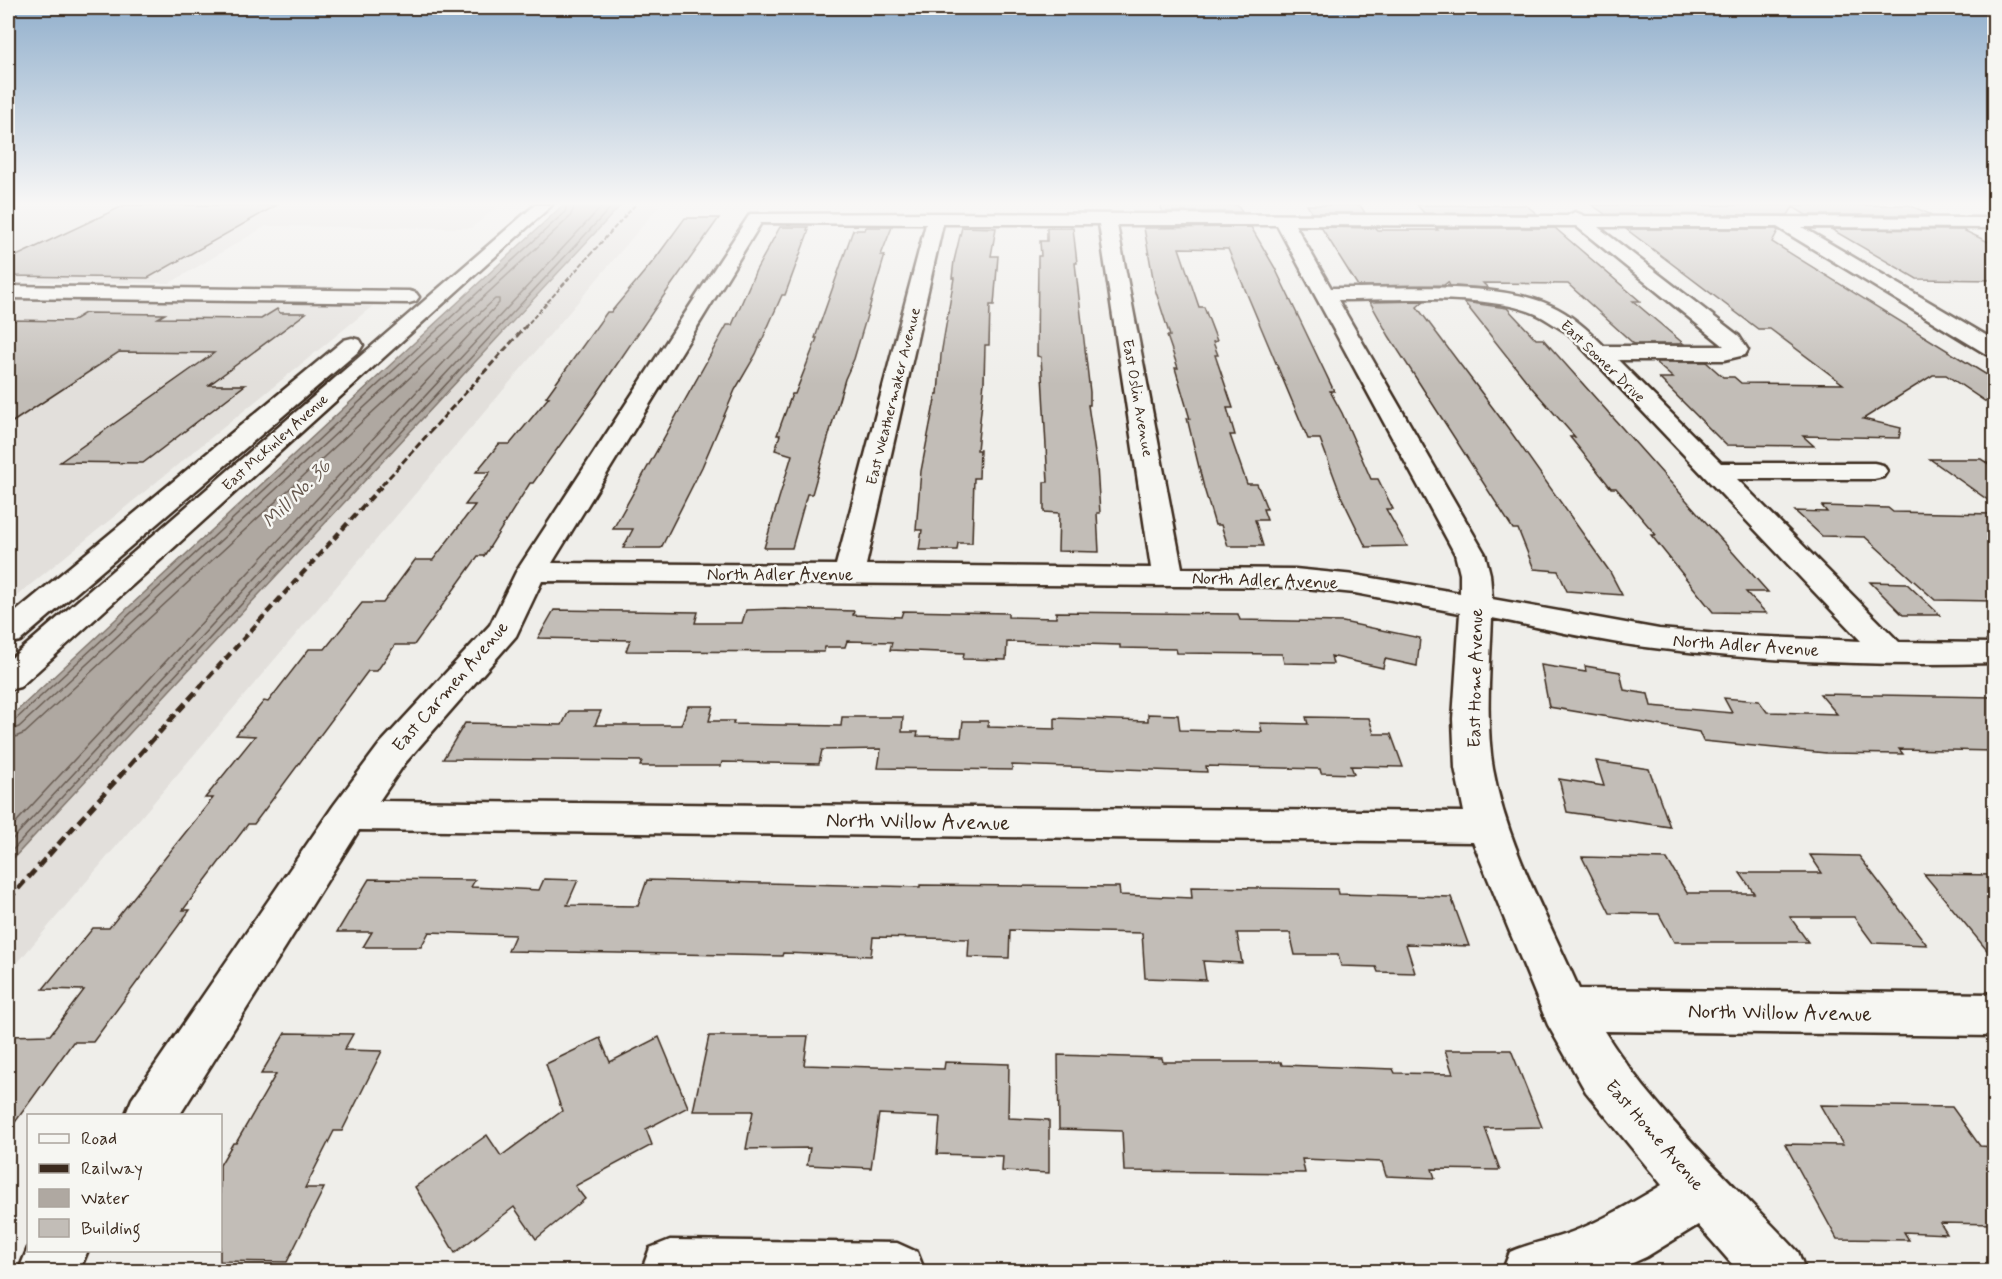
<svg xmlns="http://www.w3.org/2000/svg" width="2002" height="1279" viewBox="0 0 2002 1279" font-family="Mynerve,sans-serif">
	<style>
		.built { fill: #e2dfdb }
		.water { fill: #afa8a1; stroke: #81766d; stroke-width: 1.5 }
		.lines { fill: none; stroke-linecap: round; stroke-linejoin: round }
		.shore { stroke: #695c52; stroke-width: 1.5 }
		.building { fill: #c2bdb7; stroke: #3b2a1e; stroke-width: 1.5 }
		.minor-casing { stroke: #3b2a1e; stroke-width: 5 }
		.primary-casing { stroke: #3b2a1e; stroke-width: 5 }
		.minor { fill: #f6f6f2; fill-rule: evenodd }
		.primary { fill: #f6f6f2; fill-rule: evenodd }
		.rail-far3 { stroke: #3b2a1e; stroke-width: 2; stroke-dasharray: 5 2; stroke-linecap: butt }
		.rail-far2 { stroke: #3b2a1e; stroke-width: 3; stroke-dasharray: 7 3; stroke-linecap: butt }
		.rail-far1 { stroke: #3b2a1e; stroke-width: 4.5; stroke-dasharray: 8 4.5; stroke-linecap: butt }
		.rail { stroke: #3b2a1e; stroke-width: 5; stroke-dasharray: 10 5; stroke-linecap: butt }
		.labels { text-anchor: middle; stroke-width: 5; stroke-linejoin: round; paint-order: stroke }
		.far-street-label { font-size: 15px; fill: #3b2a1e; stroke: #f6f6f2 }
		.street-label { font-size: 18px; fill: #3b2a1e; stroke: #f6f6f2 }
		.water-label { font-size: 20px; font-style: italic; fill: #64564c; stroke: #f6f6f2 }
		.near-street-label { font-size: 21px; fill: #3b2a1e; stroke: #f6f6f2 }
	</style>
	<rect width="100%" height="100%" fill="#efeeea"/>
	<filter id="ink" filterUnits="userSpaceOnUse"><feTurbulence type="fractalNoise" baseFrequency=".0167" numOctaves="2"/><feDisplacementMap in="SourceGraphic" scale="12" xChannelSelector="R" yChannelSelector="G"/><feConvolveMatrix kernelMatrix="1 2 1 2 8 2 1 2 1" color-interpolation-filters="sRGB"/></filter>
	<g filter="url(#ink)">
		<g class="built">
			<polygon points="8,205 500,205 471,228 266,226 170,283 8,281"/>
			<polygon points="621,205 660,205 8,974 8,864"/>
			<polygon points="8,300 371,303 375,304 8,603"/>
		</g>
		<polygon class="water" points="563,205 621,205 8,864 8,719"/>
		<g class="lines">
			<g class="shore">
				<polyline points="8,723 14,721 565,212 567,205"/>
				<polyline points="8,731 19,727 570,217 575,205"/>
				<polyline points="8,740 25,733 495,299 499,299 499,303 8,831"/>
				<polyline points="8,844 603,205"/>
				<polyline points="8,855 613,205"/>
			</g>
		</g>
		<g class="building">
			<polygon points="125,205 277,205 148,278 8,276 8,260"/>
			<polygon points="1161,205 1237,205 1242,212 1162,212"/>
			<polygon points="1307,205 1360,205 1365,213 1312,213"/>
			<polygon points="1417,205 1526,205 1537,214 1424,213"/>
			<polygon points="1592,205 1909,205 1932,215 1806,215 1793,207 1788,215 1605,214"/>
			<polygon points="685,218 719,218 660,301 596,395 533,483 530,483 484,556 478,556 414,645 395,645 377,671 368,671 254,824 248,824 183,910 190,910 93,1042 73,1042 8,1132 8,1036 50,1035 84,990 43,989 93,928 109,928 213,798 205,798 255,736 236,735 264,701 268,702 309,649 325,649 362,603 383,603 415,560 433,560 475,505 465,505 490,472 476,472 499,444 510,444 549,397 546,397 607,312 611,312 655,259"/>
			<polygon points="780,227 808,227 807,230 809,230 785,295 782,295 756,354 735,390 702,467 661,548 623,548 633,529 613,529 727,325 732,325 756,270"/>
			<polygon points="866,227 892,227 881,255 885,255 854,359 845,379 812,494 807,494 792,548 764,548 792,455 775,450 780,435 777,435 792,394 795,394 817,338 815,338 853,230 865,230"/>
			<polygon points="962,227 996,228 991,256 998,256 994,305 990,305 989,345 985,345 984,382 977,450 980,450 979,478 974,478 972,543 958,543 957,550 919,550 922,530 916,530 921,471 936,394 938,394 941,355 954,278 952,278 954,261"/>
			<polygon points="1251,227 1275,268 1334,391 1330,391 1342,413 1371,479 1378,479 1393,509 1386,509 1407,546 1366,547 1342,498 1320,439 1308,439 1228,249 1179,248 1199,307 1204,307 1217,341 1213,342 1218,355 1215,355 1233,408 1227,408 1235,435 1230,435 1247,484 1257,484 1267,509 1263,509 1267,520 1255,520 1263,546 1228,546 1221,525 1215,525 1204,488 1187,418 1190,419 1175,368 1178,368 1167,336 1170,336 1155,289 1144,228"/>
			<polygon points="1321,227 1375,228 1377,230 1438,230 1436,228 1555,228 1640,301 1633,301 1684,344 1634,344 1568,284 1483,283 1488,288 1450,286 1448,282 1444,285 1358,286"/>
			<polygon points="1047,228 1073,228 1077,263 1075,263 1090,392 1090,405 1088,405 1097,467 1100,513 1097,513 1099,552 1058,551 1059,513 1044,512 1044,482 1048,482 1041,357 1037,356 1038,256 1041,256 1040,241 1047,241"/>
			<polygon points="1626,229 1776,229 1778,231 1772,242 1995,380 1995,408 1946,375 1933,375 1863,419 1901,428 1899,438 1803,436 1814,446 1726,445 1659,378 1673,378 1655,362 1706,362 1723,377 1734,377 1741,383 1843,384 1770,329 1758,329"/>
			<polygon points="1831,229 1963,230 1995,245 1995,280 1917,279"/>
			<polygon points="1424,301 1417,307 1508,428 1610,572 1622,595 1567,591 1558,571 1534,569 1518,529 1513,529 1389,336 1370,302"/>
			<polygon points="1464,302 1507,308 1536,339 1543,339 1768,592 1746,592 1766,613 1713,612 1651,535 1656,535 1616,488 1611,488 1570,437 1575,437 1532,388"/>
			<polygon points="277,309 280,313 306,313 209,385 245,385 143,463 60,462 214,353 119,352 8,425 8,320 72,321 85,313 165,314 158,318 261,319"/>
			<polygon points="1930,459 1981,459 1995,468 1995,505"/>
			<polygon points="1822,506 1888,508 1893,512 1995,514 1995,601 1935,600 1865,537 1822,536 1795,511 1827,512"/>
			<polygon points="1870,582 1906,583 1940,615 1903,615"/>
			<polygon points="785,609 854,611 853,615 901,617 903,611 1008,613 1008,617 1056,618 1056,612 1238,614 1240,620 1343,622 1420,638 1417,666 1385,659 1383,668 1331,656 1333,664 1284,663 1282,654 1177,653 1176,649 1120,648 1120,645 1007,642 1006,660 963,659 964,653 890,650 892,642 847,641 845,647 825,647 824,652 626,651 630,640 538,638 554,610 698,612 695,623 742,623 746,610"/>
			<polygon points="1541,665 1586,672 1585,666 1620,672 1624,690 1648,694 1651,706 1732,713 1724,698 1759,701 1767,712 1837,714 1820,694 1995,697 1995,751 1899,749 1903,754 1826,753 1703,741 1699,732 1549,707"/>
			<polygon points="688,706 713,706 709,721 734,721 733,724 841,726 842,717 903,717 902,732 918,732 917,736 961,737 963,721 988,721 988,727 1055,729 1055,718 1148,721 1148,714 1178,715 1180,730 1262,732 1260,723 1308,724 1306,717 1369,718 1374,734 1391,734 1403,767 1351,766 1354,774 1321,773 1320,769 1206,766 1207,772 1012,765 1012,770 878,768 881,749 822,750 819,764 722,762 721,766 640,766 642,761 443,759 465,723 562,725 569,711 601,711 595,725 681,725"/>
			<polygon points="1596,761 1649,769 1670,827 1567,812 1559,779 1604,786"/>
			<polygon points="1810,855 1859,856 1927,945 1873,943 1854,917 1790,917 1808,942 1674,942 1659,914 1610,913 1582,857 1667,859 1687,893 1754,893 1740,873 1822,873"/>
			<polygon points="1924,874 1995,875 1995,960"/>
			<polygon points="369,879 475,880 471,887 539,890 544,879 578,880 567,905 638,906 647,880 920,887 920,885 1119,887 1120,895 1192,898 1191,887 1338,889 1339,894 1451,897 1469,946 1406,944 1415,973 1378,972 1376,967 1341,966 1338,955 1295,955 1290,933 1237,933 1242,963 1203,961 1206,980 1145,978 1142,933 1010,930 1009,958 968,957 969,939 873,937 871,956 783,953 782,956 508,951 515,935 429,932 421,947 363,947 372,932 337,932"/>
			<polygon points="285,1033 353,1034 344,1050 382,1051 342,1131 334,1131 305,1188 324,1188 287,1262 220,1261 220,1165 233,1143 236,1143 276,1074 261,1074"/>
			<polygon points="709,1036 808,1036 804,1065 944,1069 945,1062 1009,1064 1008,1118 1049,1120 1049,1173 1002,1171 1003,1156 937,1154 940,1117 879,1114 871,1168 807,1165 810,1148 746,1149 753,1111 693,1111"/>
			<polygon points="659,1037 688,1107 646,1129 652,1145 575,1186 585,1199 536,1239 514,1207 455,1253 415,1187 487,1135 501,1156 562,1111 546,1064 600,1038 610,1062"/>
			<polygon points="1445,1050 1511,1050 1542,1127 1485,1128 1500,1170 1432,1169 1435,1178 1386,1176 1382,1162 1302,1159 1305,1173 1124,1171 1122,1131 1059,1129 1058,1055 1162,1058 1163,1062 1281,1062 1282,1065 1393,1069 1395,1073 1453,1074"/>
			<polygon points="1820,1105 1952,1107 1980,1146 1995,1147 1995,1224 1940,1223 1947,1234 1904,1232 1909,1240 1837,1239 1785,1144 1843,1145"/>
		</g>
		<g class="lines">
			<g class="minor-casing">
				<g id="minor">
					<path d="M1575,212L1585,216L1994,218V228L1802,227L1994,340V356L1986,354L1777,227H1598L1739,336L1748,350L1745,355L1724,360H1618L1721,463H1874L1883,465L1887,471L1883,477L1874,479H1737L1899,642L1994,643V663C1884,666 1772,662 1662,649C1605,643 1548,629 1492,618C1490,668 1485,720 1493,769C1507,846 1548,918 1579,989L1994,994V1036L1604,1031C1654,1111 1733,1183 1798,1252L1806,1272H1739L1698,1225L1646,1257L1613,1272H1502L1510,1252C1530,1243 1551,1240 1572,1232C1604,1220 1633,1202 1662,1185L1586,1092L1548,1025L1473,842L359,830L179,1116H125L132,1099L334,805L379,745L490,625L516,572L750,214L936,213L1567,216ZM761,223L926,224L836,565L552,563ZM943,224H1099L1151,568L866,565ZM1117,225H1277L1455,554L1460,574V593L1355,575L1295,569L1182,568ZM1295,225L1576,226L1724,346H1604C1588,330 1571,314 1550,305C1493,280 1394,289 1331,288ZM1338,300C1390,300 1491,293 1536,314C1547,319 1557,327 1568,333L1861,641L1743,636L1659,629L1492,599L1490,574L1485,554ZM542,581L1295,587L1355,593L1460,613L1453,719L1455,768L1464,812L379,801L405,763L516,636Z"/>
					<polygon points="8,286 409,291 416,293 419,297 416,301 409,303 8,298"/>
					<polygon points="670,1240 897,1243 917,1252 925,1272 641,1272 650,1248"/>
					<polygon points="28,1248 28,1250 88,1250 79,1272 18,1272"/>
				</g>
			</g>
			<g class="primary-casing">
				<g id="primary">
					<polygon points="535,205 552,205 20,687 8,690 8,661"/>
					<polygon points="352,338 360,340 363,345 360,350 20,641 8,644 8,618 344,340"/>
				</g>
			</g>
			<use href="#minor" class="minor"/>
			<use href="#primary" class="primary"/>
			<polyline class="rail-far3" points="524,328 635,205"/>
			<polyline class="rail-far2" points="382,485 526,326"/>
			<polyline class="rail-far1" points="200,687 384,483"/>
			<polyline class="rail" points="8,900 202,685"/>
		</g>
	</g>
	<linearGradient id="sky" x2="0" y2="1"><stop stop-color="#91afcc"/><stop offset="0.53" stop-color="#f8f7f6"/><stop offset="1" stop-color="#f8f7f6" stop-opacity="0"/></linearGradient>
	<rect width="2002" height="384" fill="url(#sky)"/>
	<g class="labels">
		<g class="far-street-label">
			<text transform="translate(1603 361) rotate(44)" y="5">East Sooner Drive</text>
			<text transform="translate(893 396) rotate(-76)" y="5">East Weathermaker Avenue</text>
			<text transform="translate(1138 398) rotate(80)" y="5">East Oslin Avenue</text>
			<text transform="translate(275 442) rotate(-42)" y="5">East McKinley Avenue</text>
		</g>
		<g class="street-label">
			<text x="780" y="580">North Adler Avenue</text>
			<text transform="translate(1265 580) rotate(2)" y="6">North Adler Avenue</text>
			<text transform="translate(1746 645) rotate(4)" y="6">North Adler Avenue</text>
			<text transform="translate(1475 678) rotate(-89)" y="6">East Home Avenue</text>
			<text transform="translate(450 686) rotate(-49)" y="6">East Carmen Avenue</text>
			<text transform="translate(1655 1135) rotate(49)" y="6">East Home Avenue</text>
		</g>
		<g class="water-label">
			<text transform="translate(296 493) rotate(-45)" y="7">Mill No. 36</text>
		</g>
		<g class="near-street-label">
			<text transform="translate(918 821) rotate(1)" y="7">North Willow Avenue</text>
			<text transform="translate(1780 1012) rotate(1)" y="7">North Willow Avenue</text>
		</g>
	</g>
	<rect width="2002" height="1279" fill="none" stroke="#f6f6f2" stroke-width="30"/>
	<rect x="15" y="15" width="1972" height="1249" fill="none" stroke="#3b2a1e" stroke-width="2" filter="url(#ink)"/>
	<rect x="27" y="1114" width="195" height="138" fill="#f6f6f2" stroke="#aba49d" stroke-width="1.5"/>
	<rect x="39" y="1134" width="30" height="9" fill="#f6f6f2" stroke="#aba49d" stroke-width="1.5"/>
	<text x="81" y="1144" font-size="18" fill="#3b2a1e">Road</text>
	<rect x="39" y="1164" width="30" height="9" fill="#3b2a1e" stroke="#aba49d" stroke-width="1.5"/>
	<text x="81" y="1174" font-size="18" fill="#3b2a1e">Railway</text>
	<rect x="39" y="1189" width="30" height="18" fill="#afa8a1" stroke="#aba49d" stroke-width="1.5"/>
	<text x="81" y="1204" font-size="18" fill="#3b2a1e">Water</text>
	<rect x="39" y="1219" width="30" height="18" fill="#c2bdb7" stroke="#aba49d" stroke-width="1.5"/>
	<text x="81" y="1234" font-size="18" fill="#3b2a1e">Building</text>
</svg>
